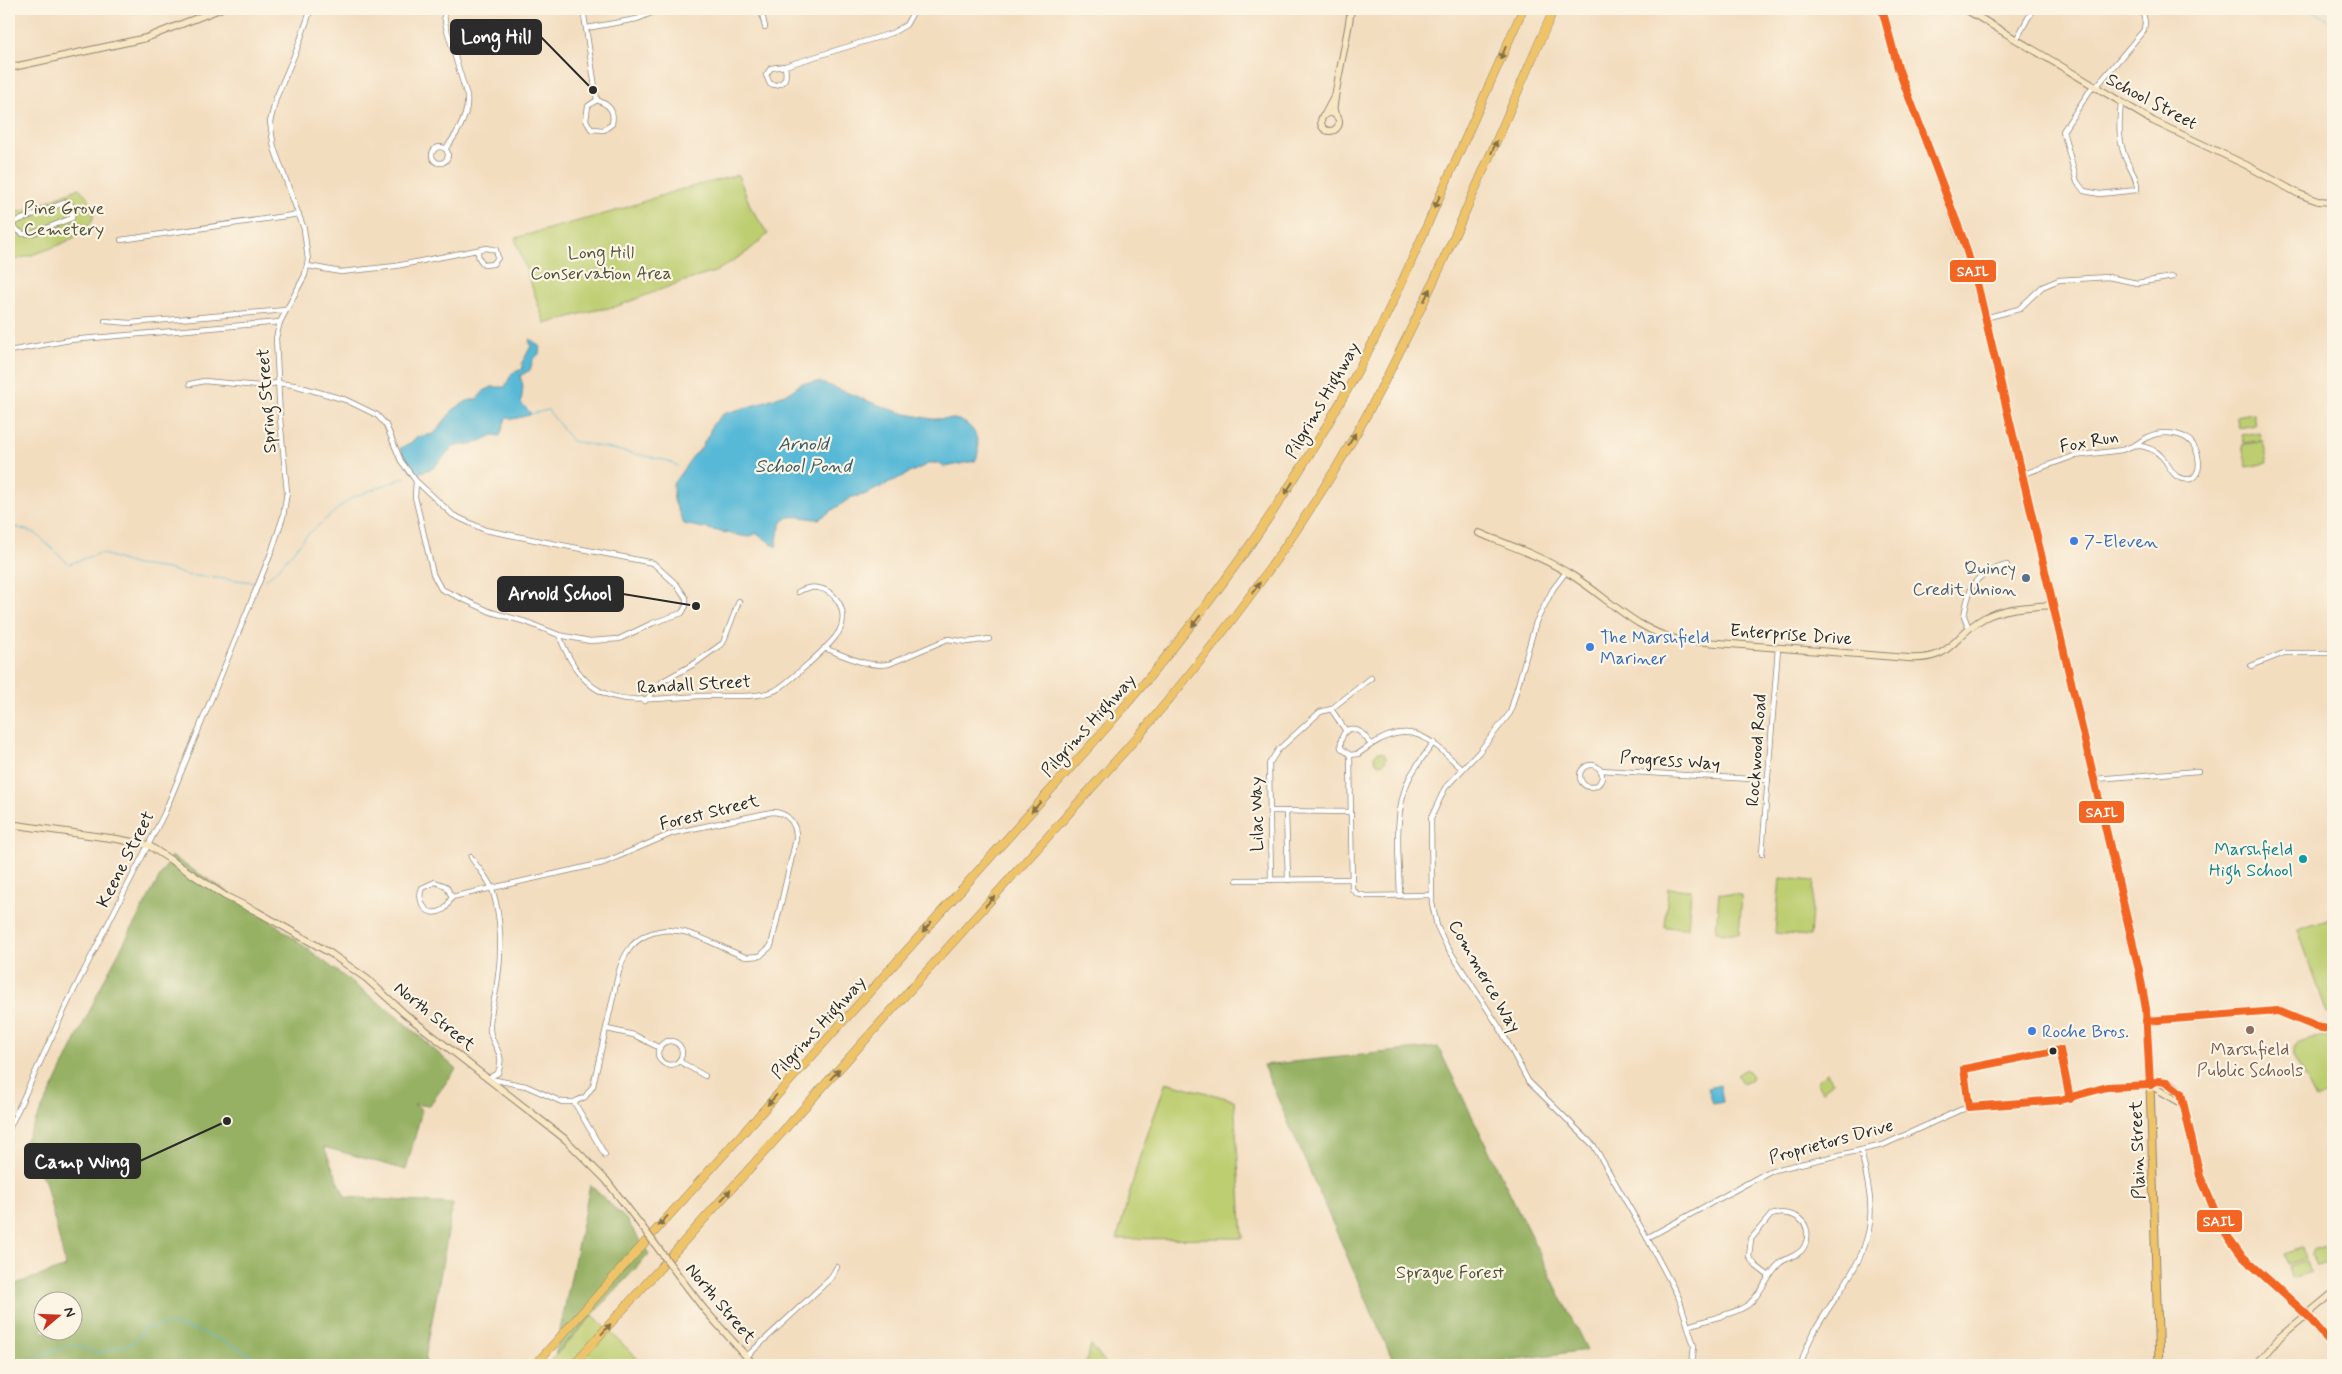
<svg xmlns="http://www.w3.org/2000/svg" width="2342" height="1374" viewBox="0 0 2342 1374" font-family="Mynerve,sans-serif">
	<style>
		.green { fill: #bdce71; stroke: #747c4e }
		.forest { fill: #96b163; stroke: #606e47; fill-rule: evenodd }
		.water { fill: #59b9d7; stroke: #427281 }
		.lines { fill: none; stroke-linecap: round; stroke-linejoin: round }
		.stream { stroke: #59b9d7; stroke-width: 1 }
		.street-casing { stroke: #8f8475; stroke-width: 6 }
		.secondary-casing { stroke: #8f8475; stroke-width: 8 }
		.primary-casing { stroke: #8f8475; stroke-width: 9 }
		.highway-casing { stroke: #8f8475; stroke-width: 9 }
		.street { stroke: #fff; stroke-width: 4.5 }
		.secondary { stroke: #f9e7c3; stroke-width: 6 }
		.primary { stroke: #efc469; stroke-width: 7 }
		.highway { stroke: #efc469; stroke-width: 8 }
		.secondary-bridge-casing { stroke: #8f8475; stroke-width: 8; stroke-linecap: butt }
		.secondary-bridge { stroke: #f9e7c3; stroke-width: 6 }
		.bus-1-casing { stroke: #fcf5e5; stroke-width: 11 }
		.bus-1 { stroke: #f26522; stroke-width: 8 }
		.oneway { fill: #837047 }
		.shop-dot { fill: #3f7fe0; stroke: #fcf5e5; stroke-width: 2 }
		.service-dot { fill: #5c6f8a; stroke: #fcf5e5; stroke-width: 2 }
		.culture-dot { fill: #0f9aa8; stroke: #fcf5e5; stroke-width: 2 }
		.education-dot { fill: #8d6e63; stroke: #fcf5e5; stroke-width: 2 }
		.bus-dot { fill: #2b2b2b; stroke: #fcf5e5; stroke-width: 2 }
		.labels { text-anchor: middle; stroke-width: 4.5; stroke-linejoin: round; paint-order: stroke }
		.street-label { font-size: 18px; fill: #2b2b2b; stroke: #fcf5e5 }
		.park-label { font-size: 18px; fill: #50543c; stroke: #fcf5e5 }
		.shop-label { font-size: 18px; fill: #366cbe; stroke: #fcf5e5; text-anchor: start }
		.service-label { font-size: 18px; fill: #4e5e75; stroke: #fcf5e5; text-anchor: end }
		.culture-label { font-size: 18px; fill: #0d838f; stroke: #fcf5e5; text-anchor: end }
		.education-label { font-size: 18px; fill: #785e54; stroke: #fcf5e5 }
		.water-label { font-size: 19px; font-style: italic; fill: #3b5d67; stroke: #fcf5e5 }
		.leader { fill: none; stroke: #2b2b2b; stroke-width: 2 }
		.callout-dot { fill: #2b2b2b; stroke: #fcf5e5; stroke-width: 2 }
		.callout { fill: #2b2b2b; stroke: #2b2b2b; stroke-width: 2 }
		.callout-label { font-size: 19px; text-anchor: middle; font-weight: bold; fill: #fff }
		.line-badge { stroke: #fcf5e5; stroke-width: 2 }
		.badge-label { font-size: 14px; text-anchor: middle; font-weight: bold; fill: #fff }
	</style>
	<rect width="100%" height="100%" fill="#fcf5e5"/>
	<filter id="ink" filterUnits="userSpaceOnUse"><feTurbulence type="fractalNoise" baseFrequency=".02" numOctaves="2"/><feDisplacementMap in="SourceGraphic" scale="10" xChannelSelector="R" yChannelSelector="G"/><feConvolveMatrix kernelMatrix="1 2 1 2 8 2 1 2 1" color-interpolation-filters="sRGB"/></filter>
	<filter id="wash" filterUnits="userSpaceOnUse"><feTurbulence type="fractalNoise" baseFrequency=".0096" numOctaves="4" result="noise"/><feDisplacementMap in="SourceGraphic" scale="20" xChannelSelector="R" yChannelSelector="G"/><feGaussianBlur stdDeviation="1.12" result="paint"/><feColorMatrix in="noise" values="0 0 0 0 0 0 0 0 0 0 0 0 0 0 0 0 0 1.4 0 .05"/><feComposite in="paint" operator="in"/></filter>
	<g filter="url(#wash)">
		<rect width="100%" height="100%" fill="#f3ddbf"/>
		<g class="green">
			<polygon points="738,175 751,208 768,234 747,252 715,272 678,283 615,307 591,311 545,324 515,238 612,212 675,191"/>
			<path d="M79,188C129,232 38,252 9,262V208L16,212L24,211Z"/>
			<polygon points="2253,413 2255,425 2239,428 2236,416"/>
			<polygon points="2259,432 2261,440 2244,443 2242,435"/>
			<polygon points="2263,441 2268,463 2247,467 2242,445"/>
			<circle cx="1380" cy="758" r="6"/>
			<polygon points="1780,878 1814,881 1810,936 1775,933"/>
			<polygon points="1668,888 1691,890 1688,928 1665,927"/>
			<polygon points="1719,893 1742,895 1739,934 1716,932"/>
			<polygon points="2333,918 2333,1011 2327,1013 2298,930"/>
			<path d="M2333,1036V1090L2316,1099L2293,1056C2290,1036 2319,1038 2333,1036Z"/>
			<polygon points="1746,1069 1752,1076 1750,1080 1742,1083 1737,1075"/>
			<polygon points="1827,1073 1833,1082 1822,1091 1818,1085 1818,1080"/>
			<polygon points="1166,1082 1234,1100 1243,1238 1117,1239 1139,1159"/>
			<polygon points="2333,1243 2333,1261 2317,1265 2312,1254 2313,1250"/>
			<polygon points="2303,1248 2306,1259 2288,1265 2284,1254"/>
			<polygon points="2307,1261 2311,1272 2292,1278 2289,1267"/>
			<polygon points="593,1315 644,1365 547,1365"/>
			<polygon points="1091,1345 1106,1365 1085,1365"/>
		</g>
		<g class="forest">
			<path d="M171,856L255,909L400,1019L456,1069L429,1106L414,1104L422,1110L406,1170L324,1147L345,1197L453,1204L425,1360L429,1365H9V1286L66,1267L45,1181L22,1147L55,1084L105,978ZM42,1302H72V1332H42Z"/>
			<polygon points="1438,1047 1587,1350 1471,1365 1395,1365 1263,1065"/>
			<polygon points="590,1185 626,1219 649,1254 555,1355"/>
		</g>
		<g class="water">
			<polygon points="531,339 540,347 539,354 533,360 530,370 520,376 523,386 521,403 530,412 530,415 513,419 506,418 500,436 493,435 472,445 465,444 454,447 433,468 416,474 411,472 400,448 412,442 416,437 434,434 453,410 467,401 477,399 484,391 492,387 505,387 512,373 523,369 522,363 531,346 529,340"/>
			<path d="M819,382C849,392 876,406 906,414C913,415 926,418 932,419C945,419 958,416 969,426C978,433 981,452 975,461L945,467L938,463H930L864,495L852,497L819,519C806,520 786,509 780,527C777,533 778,540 776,547L757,533L749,537L742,536L684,524L674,501L673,484L693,456L699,451L709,434L712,425L723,414L758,404L790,392L802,383Z"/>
			<polygon points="1720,1085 1723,1102 1713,1104 1708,1088"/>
		</g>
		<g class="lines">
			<g class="stream">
				<polyline points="2311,9 2333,23"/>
				<polyline points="531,414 548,410 572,441 665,460 678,466"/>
				<polyline points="9,525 35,533 69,564 100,553 136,565 168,569 186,575 255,582"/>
				<polyline points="265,580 278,569 307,535 351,498 406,477"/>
				<polyline points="9,1352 17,1365"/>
				<path d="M24,1365L29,1360L73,1344L97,1353L133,1343L145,1328C152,1327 158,1325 165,1325C193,1324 244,1350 268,1365"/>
			</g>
		</g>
	</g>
	<g filter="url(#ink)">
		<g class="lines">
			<g class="street-casing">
				<g id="street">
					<path d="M443,9L446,27L467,96C469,115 458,133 446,148"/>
					<polyline points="583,9 597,100"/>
					<polyline points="761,9 765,27"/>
					<polyline points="587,28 637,19 661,9"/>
					<polyline points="2016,40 2033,9"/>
					<path d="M785,66C786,75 788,82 776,85L770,84L766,75L771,68L785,66L892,33L906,25L915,9"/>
					<path d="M2093,86L2063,131L2077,182L2084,191L2100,194L2137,190C2138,178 2129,168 2125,157C2118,139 2119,122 2121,103"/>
					<polyline points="2096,87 2144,30 2145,22 2142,9"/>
					<path d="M597,100C609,105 615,110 612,124L604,130L591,129L586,120L588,106Z"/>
					<circle cx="440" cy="155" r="8"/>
					<polyline points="9,224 23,234 31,234 72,218 73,209 69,201 9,224"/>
					<polyline points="121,240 299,214"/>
					<polyline points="308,266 341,272 396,266 487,248 496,250 498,258 493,264 484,265 479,258 477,250"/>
					<polyline points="1985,318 2019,309 2042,287 2059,280 2108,277 2137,283 2173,277"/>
					<polyline points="105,321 130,323 286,310"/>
					<polyline points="9,351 70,340 280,322"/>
					<path d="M190,384L204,381L259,386L277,383L294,385L346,400L377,415L386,425L401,461L416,481L415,497L421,522L433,574L441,589L491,612L526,622L559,635C590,716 631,699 702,696C724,695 752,699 774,691C784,687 829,646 836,636C856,611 828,575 798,592"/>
					<path d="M2021,475L2074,456L2122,450L2135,445C2143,446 2155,449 2161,456C2172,467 2171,481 2191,479C2204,472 2199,450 2190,441C2182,433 2166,432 2156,434C2148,436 2141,441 2135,445"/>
					<polyline points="416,481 453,515 485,530 653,563 677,585 686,598 686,606 682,613 653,623 619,639 590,641 559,635"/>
					<polyline points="1566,572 1553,589 1536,622 1510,713 1479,752 1445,788 1431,818 1432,903 1437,926 1446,945 1501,1030 1528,1081 1594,1146 1647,1238 1679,1298 1694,1346 1692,1365"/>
					<path d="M1969,628L1964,616C1970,584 1974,574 2007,565"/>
					<path d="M824,648C844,655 867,668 889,664L948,639L968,642L989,639"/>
					<polyline points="2251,666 2284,653 2333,653"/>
					<polyline points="645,701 663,681 694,664 723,643 739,601"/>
					<polyline points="1331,709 1346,731"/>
					<path d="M1371,745L1358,754L1350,755L1341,748C1340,739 1344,725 1356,730C1363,732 1367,739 1371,745C1412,717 1432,741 1462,769"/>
					<polyline points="1350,755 1352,889 1357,894 1366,896 1431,895"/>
					<circle cx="1591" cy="776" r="11"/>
					<polyline points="1600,770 1768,780"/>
					<polyline points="2095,779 2198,771"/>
					<polyline points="1271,811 1351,812"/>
					<polyline points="1286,811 1288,880"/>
					<polyline points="1762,854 1778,648"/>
					<path d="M471,857C477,867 488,878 492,889C502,918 502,954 497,984C495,999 489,1015 490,1030C492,1048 506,1052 498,1073L488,1078"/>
					<polyline points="1237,880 1351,879"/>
					<polyline points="1271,880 1269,764 1278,750 1320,712 1331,709 1371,678"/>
					<path d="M1400,896C1399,859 1393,816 1408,781C1414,767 1426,754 1434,742"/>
					<path d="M452,897L446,886L435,882L422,888C416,901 427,919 443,910C448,907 449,901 452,897L603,863L673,833L772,812C788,812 797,824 796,839L771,946L760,956L746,957C714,947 682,919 647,935C631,942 624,955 619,971L593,1086L585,1097L574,1102"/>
					<polyline points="607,1029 634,1035 660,1048"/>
					<circle cx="670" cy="1053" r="12"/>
					<polyline points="679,1061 705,1076"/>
					<polyline points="490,1079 526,1086 562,1102 574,1102 605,1155"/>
					<polyline points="9,1129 69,1000 164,814 271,553 283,517 287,492 280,418 276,338 280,322 305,275 308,260 304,229 274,148 270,122 276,98 297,49 311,9"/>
					<polyline points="1647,1238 1770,1171 1883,1145 1960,1110 1982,1105 2060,1100 2107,1087 2150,1085"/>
					<path d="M1688,1326C1702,1321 1739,1313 1749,1304C1762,1293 1767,1275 1779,1264C1786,1257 1800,1256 1804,1247C1816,1223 1793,1208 1771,1215L1751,1239L1749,1257L1756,1266L1769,1276"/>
					<polyline points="746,1357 830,1279 837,1267"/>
					<path d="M1801,1365C1813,1315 1859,1281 1869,1229C1874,1203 1866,1176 1861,1150"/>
					<polyline points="2001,1365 2010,1362 2016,1365"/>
					<polyline points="2142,1365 2159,1362"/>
				</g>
			</g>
			<g class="secondary-casing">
				<g id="secondary">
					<polyline points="1965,9 2153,121 2246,165 2299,194 2318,201 2333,202"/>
					<polyline points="9,68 146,38 220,9"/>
					<circle cx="1330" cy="122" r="9"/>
					<polyline points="1325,114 1334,97"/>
					<path d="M1336,116C1334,112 1333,109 1334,105C1338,73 1347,41 1351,9"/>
					<path d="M1479,533C1511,546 1543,557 1573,576C1608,598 1638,632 1680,640L1908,658C1954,661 1951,636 1984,618C2005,607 2030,607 2053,605"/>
					<polyline points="9,824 117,839 148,845 225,896 256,911 330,953 367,979 405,1014 565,1139 606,1180 643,1228"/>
					<path d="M2183,1104L2150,1085C2161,1076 2174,1082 2181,1093L2200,1176L2223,1230L2242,1256L2307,1315L2333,1346"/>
					<polyline points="678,1275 704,1309 754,1365"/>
					<polyline points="2257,1365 2280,1337 2333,1293"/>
				</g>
			</g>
			<g class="primary-casing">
				<polyline id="primary" points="1882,9 1898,68 1974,272 2139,970 2146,1009 2150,1085 2159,1365"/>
			</g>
			<g class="highway-casing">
				<g id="highway">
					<path d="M535,1365L1099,736C1205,616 1299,486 1373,342C1400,290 1423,234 1447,180C1472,123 1498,66 1523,9"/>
					<path d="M573,1365L1140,734C1224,635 1302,532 1365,418C1437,286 1493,146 1554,9"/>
				</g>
			</g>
			<use href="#street" class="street"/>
			<use href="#secondary" class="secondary"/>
			<use href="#primary" class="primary"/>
			<use href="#highway" class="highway"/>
			<g class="secondary-bridge-casing">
				<polyline id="secondary-bridge" points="643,1228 678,1275"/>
			</g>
			<use href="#secondary-bridge" class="secondary-bridge"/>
			<g class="bus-1-casing">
				<g id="bus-1">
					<polyline points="1882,9 1898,68 1963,239 1978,287 2139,970 2146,1009 2150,1085"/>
					<polyline points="2146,1021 2278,1011 2317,1027 2333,1030"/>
					<polyline points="2060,1050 2070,1099"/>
					<polyline points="1964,1069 2060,1050"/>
					<polyline points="1964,1069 1969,1107"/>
					<polyline points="2150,1085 2158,1081 2167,1082 2181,1093 2200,1176 2223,1230 2242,1256 2307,1315 2333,1346"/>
					<polyline points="1969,1107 2060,1100 2107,1087 2150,1085"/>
				</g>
			</g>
			<use href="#bus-1" class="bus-1"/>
		</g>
		<defs><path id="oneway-solid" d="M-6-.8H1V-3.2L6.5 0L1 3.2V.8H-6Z" transform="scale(1.25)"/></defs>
		<g class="oneway">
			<use href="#oneway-solid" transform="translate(1503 53) rotate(114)"/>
			<use href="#oneway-solid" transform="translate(1494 147) rotate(-66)"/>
			<use href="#oneway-solid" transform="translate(1437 202) rotate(114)"/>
			<use href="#oneway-solid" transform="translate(1427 295) rotate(-64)"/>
			<use href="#oneway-solid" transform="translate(1352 439) rotate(-60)"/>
			<use href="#oneway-solid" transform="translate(1289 488) rotate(122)"/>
			<use href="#oneway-solid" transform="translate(1256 588) rotate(-55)"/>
			<use href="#oneway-solid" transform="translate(1196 621) rotate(127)"/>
			<use href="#oneway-solid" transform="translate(1036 807) rotate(132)"/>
			<use href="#oneway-solid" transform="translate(990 901) rotate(-48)"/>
			<use href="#oneway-solid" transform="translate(927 927) rotate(132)"/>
			<use href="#oneway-solid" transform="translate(835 1074) rotate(-48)"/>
			<use href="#oneway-solid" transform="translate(772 1100) rotate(132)"/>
			<use href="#oneway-solid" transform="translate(726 1195) rotate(-48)"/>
			<use href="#oneway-solid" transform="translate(663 1221) rotate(132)"/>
			<use href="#oneway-solid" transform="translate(606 1329) rotate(-48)"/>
		</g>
	</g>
	<g class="shop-dot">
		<circle cx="2074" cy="541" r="5"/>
		<circle cx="1590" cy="647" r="5"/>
		<circle cx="2032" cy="1031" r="5"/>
	</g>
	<circle class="service-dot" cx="2026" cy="578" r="5"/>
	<circle class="culture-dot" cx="2303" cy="859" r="5"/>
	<circle class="education-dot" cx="2250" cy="1030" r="5"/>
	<circle class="bus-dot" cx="2053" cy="1051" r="4.5"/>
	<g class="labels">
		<g class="street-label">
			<text transform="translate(2152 101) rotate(28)" y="6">School Street</text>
			<text transform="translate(1322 400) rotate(-60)" y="6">Pilgrims Highway</text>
			<text transform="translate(266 401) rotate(-94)" y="6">Spring Street</text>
			<text transform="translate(2089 441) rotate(-11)" y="6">Fox Run</text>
			<text transform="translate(1791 634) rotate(4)" y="6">Enterprise Drive</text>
			<text transform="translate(694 684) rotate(-3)" y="6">Randall Street</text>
			<text transform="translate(1088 725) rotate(-48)" y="6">Pilgrims Highway</text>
			<text transform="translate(1756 750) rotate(-86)" y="6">Rockwood Road</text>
			<text transform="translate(1670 760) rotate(4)" y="6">Progress Way</text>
			<text transform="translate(709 812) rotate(-14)" y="6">Forest Street</text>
			<text transform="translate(1256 814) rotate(-91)" y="6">Lilac Way</text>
			<text transform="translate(125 859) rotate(-63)" y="6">Keene Street</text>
			<text transform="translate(1485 976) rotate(60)" y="6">Commerce Way</text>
			<text transform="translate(435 1016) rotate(39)" y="6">North Street</text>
			<text transform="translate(818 1027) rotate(-48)" y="6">Pilgrims Highway</text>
			<text transform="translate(1831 1141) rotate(-15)" y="6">Proprietors Drive</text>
			<text transform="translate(2137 1150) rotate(-92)" y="6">Plain Street</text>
			<text transform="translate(721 1303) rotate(50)" y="6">North Street</text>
		</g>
		<g class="park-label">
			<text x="64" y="214">Pine Grove<tspan x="64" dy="21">Cemetery</tspan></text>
			<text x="601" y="258">Long Hill<tspan x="601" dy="21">Conservation Area</tspan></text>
			<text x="1450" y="1278">Sprague Forest</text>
		</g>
		<g class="shop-label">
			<text x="2084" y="547">7-Eleven</text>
			<text x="1600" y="643">The Marshfield<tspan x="1600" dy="21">Mariner</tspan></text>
			<text x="2042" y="1037">Roche Bros.</text>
		</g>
		<g class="service-label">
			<text x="2016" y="574">Quincy<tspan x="2016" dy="21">Credit Union</tspan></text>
		</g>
		<g class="culture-label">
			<text x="2293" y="855">Marshfield<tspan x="2293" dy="21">High School</tspan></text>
		</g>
		<g class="education-label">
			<text x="2250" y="1055">Marshfield<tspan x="2250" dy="21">Public Schools</tspan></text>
		</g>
		<g class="water-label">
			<text x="803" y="450">Arnold<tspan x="803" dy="22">School Pond</tspan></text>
		</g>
	</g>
	<path class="leader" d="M593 90L541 37M696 606L623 594M227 1121L140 1161"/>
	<g class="callout-dot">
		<circle cx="593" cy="90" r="5"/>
		<circle cx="696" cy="606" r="5"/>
		<circle cx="227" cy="1121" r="5"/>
	</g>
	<g class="callout">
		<rect x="451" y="20" width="90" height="34" rx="5"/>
		<rect x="498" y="577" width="125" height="34" rx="5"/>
		<rect x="25" y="1144" width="115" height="34" rx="5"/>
	</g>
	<g class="callout-label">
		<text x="496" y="43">Long Hill</text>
		<text x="560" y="600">Arnold School</text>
		<text x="82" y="1168">Camp Wing</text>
	</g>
	<g class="line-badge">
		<rect x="1949" y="259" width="48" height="24" rx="5" fill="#f26522"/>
		<rect x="2078" y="800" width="47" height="24" rx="5" fill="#f26522"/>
		<rect x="2196" y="1209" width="47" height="24" rx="5" fill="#f26522"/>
	</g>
	<g class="badge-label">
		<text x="1973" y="276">SAIL</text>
		<text x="2102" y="817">SAIL</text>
		<text x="2219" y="1226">SAIL</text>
	</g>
	<rect width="2342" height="1374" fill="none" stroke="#fcf5e5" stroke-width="30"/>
	<g transform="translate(58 1316) rotate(71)"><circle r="24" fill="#fcf5e5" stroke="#a8a49b"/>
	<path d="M0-4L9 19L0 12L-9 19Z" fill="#c8321e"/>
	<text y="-8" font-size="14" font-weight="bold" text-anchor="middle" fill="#2b2b2b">N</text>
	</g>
</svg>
